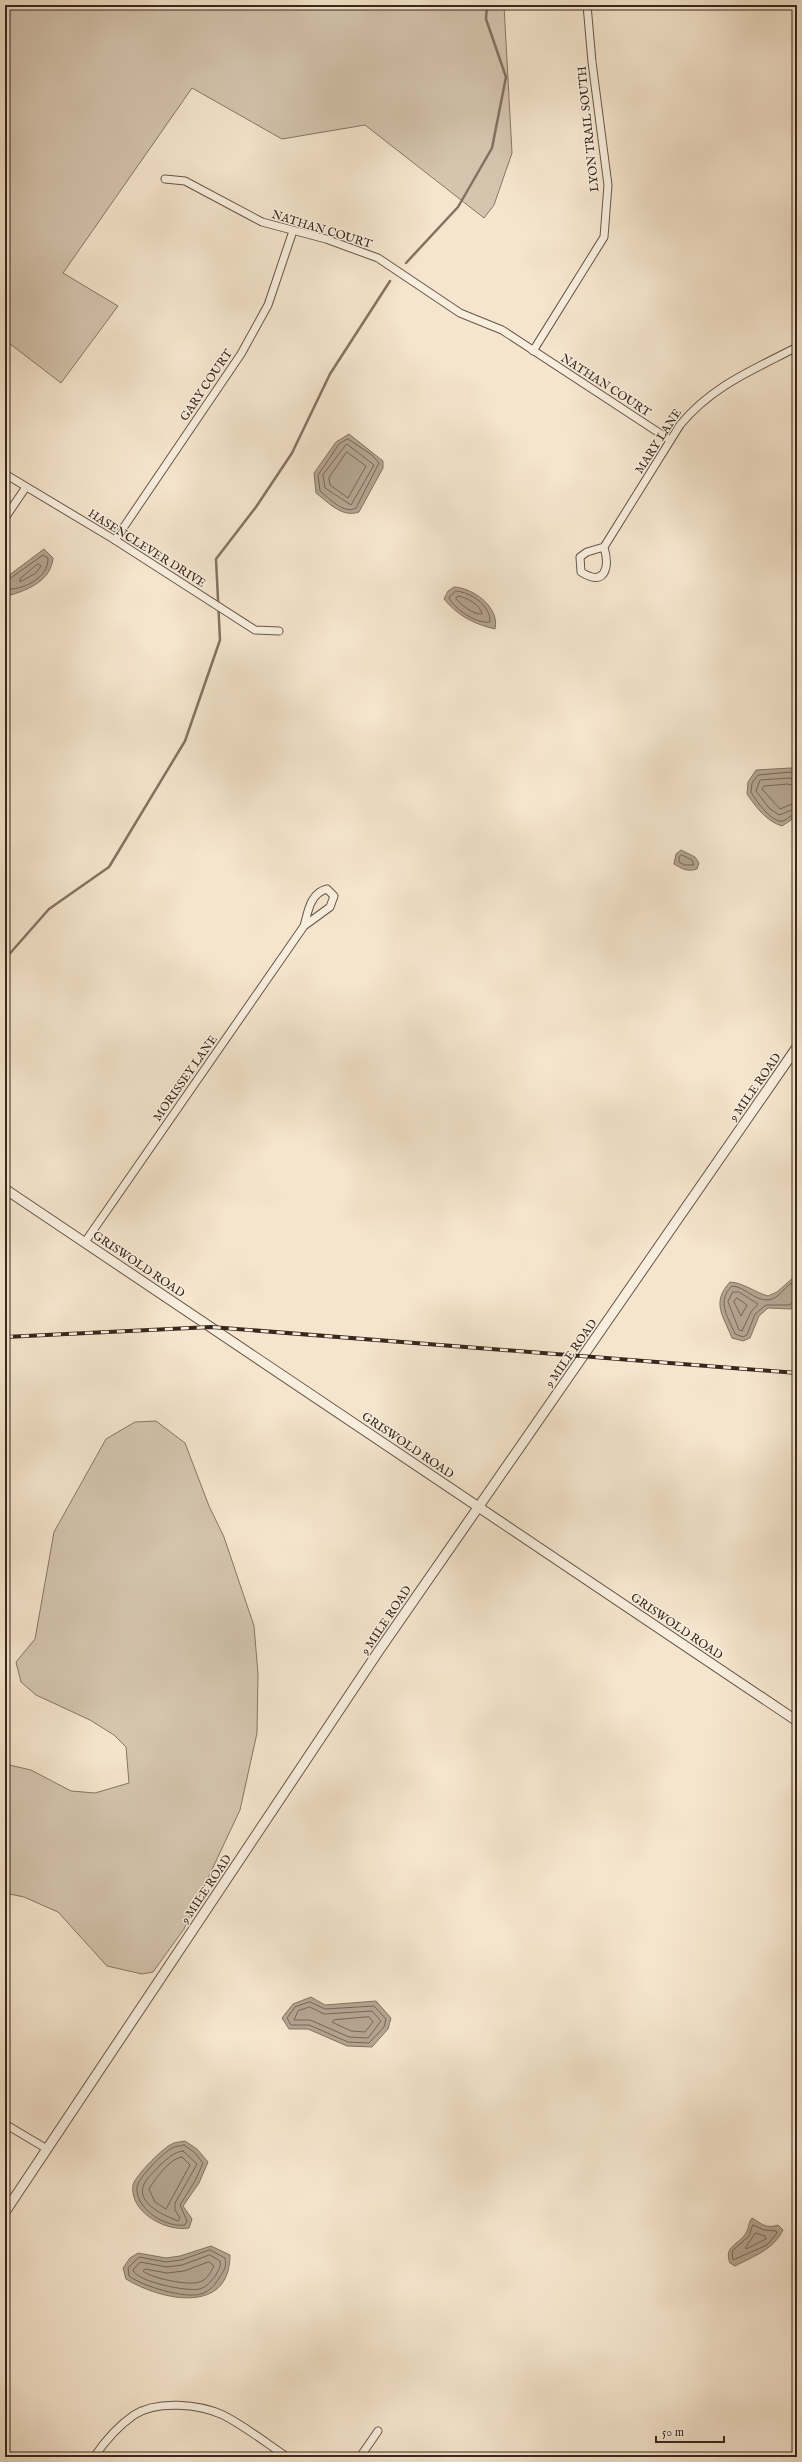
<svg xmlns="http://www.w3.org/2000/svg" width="802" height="2462" viewBox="0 0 802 2462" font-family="'IM FELL English',serif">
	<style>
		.green { fill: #d5c5af; stroke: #867666 }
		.water { fill: #b5a491; stroke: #837262 }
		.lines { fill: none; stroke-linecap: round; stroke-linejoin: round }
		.shore { stroke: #766656; stroke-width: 1 }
		.stream { stroke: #837262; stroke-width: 2.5 }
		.minor-casing { stroke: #675648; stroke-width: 9 }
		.tertiary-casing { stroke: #675648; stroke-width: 11 }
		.minor { stroke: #f8eede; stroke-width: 7 }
		.tertiary { stroke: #f8eede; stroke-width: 9 }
		.rail-casing { stroke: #38271c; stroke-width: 4 }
		.rail { stroke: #f8eede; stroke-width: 2.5; stroke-dasharray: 8; stroke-linecap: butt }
		.labels { text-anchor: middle; stroke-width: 3; stroke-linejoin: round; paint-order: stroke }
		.street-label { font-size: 12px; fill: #38271c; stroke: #f8eede }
	</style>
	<rect width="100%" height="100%" fill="#f5e5cd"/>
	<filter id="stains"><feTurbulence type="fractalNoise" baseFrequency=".005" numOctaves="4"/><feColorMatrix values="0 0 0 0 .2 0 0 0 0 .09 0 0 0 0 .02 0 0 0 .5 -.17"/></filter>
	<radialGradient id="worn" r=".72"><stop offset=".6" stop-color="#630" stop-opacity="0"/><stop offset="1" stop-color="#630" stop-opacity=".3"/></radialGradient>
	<g class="green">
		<polygon points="5,5 504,5 512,153 494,205 484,218 365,125 282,139 192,88 63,273 118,306 61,383 5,340"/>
		<polygon points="156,1421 185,1443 209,1506 224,1537 254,1626 258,1674 257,1733 240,1810 184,1929 153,1972 142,1974 107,1966 58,1912 24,1897 5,1893 5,1764 31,1770 71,1791 95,1793 129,1783 126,1747 114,1735 90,1720 36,1695 21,1682 16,1662 35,1639 54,1532 106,1439 135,1422"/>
	</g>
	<g class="water">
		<path d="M349,434L383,461V468L359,512C342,518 329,503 316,493L314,473L336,442Z"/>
		<path d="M44,549L53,558C51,580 30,589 11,595L5,592V581L8,576Z"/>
		<path d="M454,587C473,588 500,607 495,629C474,624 458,616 444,599L448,591Z"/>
		<path d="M791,768L797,771V816L782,826C766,821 756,807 747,794L748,782L756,770Z"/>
		<path d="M681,850L695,857L699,863L697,869C688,872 682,869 674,864L676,854Z"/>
		<path d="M794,1277L797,1278V1303L791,1309L768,1308L759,1316L750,1338L743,1341L732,1338C723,1315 711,1303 730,1282C744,1283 754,1292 768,1296L777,1292Z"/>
		<polygon points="311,1997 325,2005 376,2001 391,2018 388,2029 372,2047 347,2046 308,2029 289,2029 282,2018 293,2004"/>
		<path d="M185,2141L197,2149L208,2162L199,2183L183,2206L192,2219L189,2228C166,2232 129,2212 133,2185C135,2176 161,2150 170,2145C174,2142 180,2142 185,2141Z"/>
		<path d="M752,2218C762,2224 766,2229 778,2225L783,2230C773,2250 754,2256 735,2266L730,2263C723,2246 739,2245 746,2233C749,2228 748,2223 752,2218Z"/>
		<path d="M211,2246L230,2255C230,2316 160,2300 126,2279L123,2268L130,2258L138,2253L166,2258L180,2256Z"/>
	</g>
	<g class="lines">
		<g class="shore">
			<path d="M348,439L372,455L379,463L356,508C344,515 329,498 320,491L318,475L339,444Z"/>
			<polygon points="347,444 374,465 351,505 325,488 323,475"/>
			<polygon points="347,452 366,466 348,498 330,485 329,478"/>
			<polygon points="38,564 41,566 36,573 20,582 20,579"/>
			<path d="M5,582L43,555L48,558C49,578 22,591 5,589"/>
			<path d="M456,591C471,592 491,606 490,622C477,624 455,610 449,598Z"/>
			<path d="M458,596C466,597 481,605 482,614C473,615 462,605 456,599Z"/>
			<path d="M797,775L790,772L758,775L752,783L751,792C755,800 773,824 783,821C788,819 792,814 797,813"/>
			<polyline points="797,780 789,778 760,780 756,791 769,808 779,815 797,808"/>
			<polyline points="797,786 787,784 764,786 762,789 780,809 797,802"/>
			<polygon points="682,855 692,860 694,865 684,865 679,862 679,857"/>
			<path d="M797,1281C785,1283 780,1300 767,1300C754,1300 745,1287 732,1286C716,1301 728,1317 735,1334L743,1337L747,1335L755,1314L766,1305H789L797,1301"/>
			<polygon points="733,1292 739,1292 758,1304 751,1312 742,1331 739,1330 728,1302"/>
			<polygon points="737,1298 747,1305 741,1316 734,1302"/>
			<polygon points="310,2002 325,2009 374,2006 386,2019 384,2027 369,2043 348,2042 309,2025 291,2025 287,2018 295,2007"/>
			<polygon points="310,2007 324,2014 372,2011 381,2021 368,2038 349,2037 310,2020 294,2020 298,2011"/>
			<polygon points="369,2017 373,2022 365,2032 351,2031 332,2022 334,2020"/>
			<path d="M184,2145L194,2152L203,2163L195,2181L180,2205L187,2221L185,2225C166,2228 135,2209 137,2187C138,2178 164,2152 172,2148C175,2146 181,2146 184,2145Z"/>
			<path d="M183,2151L197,2164L175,2203V2210L180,2218L178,2221C166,2216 138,2205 143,2187C145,2179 155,2171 160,2165C168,2159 173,2152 183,2151Z"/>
			<path d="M182,2157L190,2165L166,2209L155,2202L149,2189C156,2178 169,2159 182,2157Z"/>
			<polygon points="753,2225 764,2230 776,2231 777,2233 767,2245 733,2260 732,2251 749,2236"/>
			<polygon points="756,2233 765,2236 766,2239 746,2249 746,2247"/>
			<path d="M210,2250L225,2258C227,2266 224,2271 219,2278C215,2285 210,2291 201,2294C185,2299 142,2286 129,2276L128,2268L139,2257L166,2262L181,2260Z"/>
			<path d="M210,2255L220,2261C221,2267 219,2269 216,2275C211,2281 208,2286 200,2289C188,2292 137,2282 133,2270L140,2262L167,2267L182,2265Z"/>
			<path d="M209,2262L214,2266C210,2273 207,2280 199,2282C188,2286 151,2278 143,2271L145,2269L167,2273L184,2271Z"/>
		</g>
		<g class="stream">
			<polyline points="406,263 458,207 492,148 506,77 486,19 487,5"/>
			<polyline points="5,959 49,909 109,867 185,741 220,640 216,559 256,507 292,453 330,374 390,281"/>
		</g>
		<g class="minor-casing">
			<g id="minor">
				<polyline points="165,179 185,181 262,222 326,239 378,258 460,313 502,330 670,440"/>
				<polyline points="533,351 604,237 608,185 592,62 587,5"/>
				<polyline points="5,474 115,540 255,630 279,631"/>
				<polyline points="5,518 26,487"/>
				<polyline points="115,540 241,354 268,305 293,231"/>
				<path d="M604,547C610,568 605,587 581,572L580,557L587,552L604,547L680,425C712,386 753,370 797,347"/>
				<path d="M85,1242L304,926C308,912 310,893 327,889L334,896L330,907L304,926"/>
				<polyline points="5,2124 47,2149"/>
				<path d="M94,2457C105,2441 118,2426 134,2415C157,2400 199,2404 223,2415C245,2426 266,2443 287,2457"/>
				<polyline points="360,2457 378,2431"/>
			</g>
		</g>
		<g class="tertiary-casing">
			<g id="tertiary">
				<polyline points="5,1189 797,1721"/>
				<polyline points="5,2212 378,1652 797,1047"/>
			</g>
		</g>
		<use href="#minor" class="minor"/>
		<use href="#tertiary" class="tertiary"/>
		<g class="rail-casing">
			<polyline id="rail" points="5,1337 211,1327 797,1373"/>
		</g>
		<use href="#rail" class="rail"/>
	</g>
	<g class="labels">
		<g class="street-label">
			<text transform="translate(588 129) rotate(-96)" y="4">LYON TRAIL SOUTH</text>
			<text transform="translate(322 229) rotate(17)" y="4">NATHAN COURT</text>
			<text transform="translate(206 385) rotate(-56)" y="4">GARY COURT</text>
			<text transform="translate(606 385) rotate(33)" y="4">NATHAN COURT</text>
			<text transform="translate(658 441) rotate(-57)" y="4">MARY LANE</text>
			<text transform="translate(147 548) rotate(32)" y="4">HASENCLEVER DRIVE</text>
			<text transform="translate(185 1078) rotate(-55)" y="4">MORISSEY LANE</text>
			<text transform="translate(755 1087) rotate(-55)" y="4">9 MILE ROAD</text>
			<text transform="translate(139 1264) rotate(34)" y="4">GRISWOLD ROAD</text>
			<text transform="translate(571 1353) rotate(-55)" y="4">9 MILE ROAD</text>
			<text transform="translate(408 1445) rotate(34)" y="4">GRISWOLD ROAD</text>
			<text transform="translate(386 1620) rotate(-56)" y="4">9 MILE ROAD</text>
			<text transform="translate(677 1626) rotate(34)" y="4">GRISWOLD ROAD</text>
			<text transform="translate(206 1889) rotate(-56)" y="4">9 MILE ROAD</text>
		</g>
	</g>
	<rect width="802" height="2462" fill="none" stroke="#f5e5cd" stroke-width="20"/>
	<rect x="6" y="6" width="790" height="2450" fill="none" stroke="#38271c" stroke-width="2"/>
	<rect x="10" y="10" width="782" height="2442" fill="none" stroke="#38271c"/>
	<path d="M656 2436v6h68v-6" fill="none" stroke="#38271c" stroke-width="2"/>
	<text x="662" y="2436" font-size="12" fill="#38271c" stroke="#f8eede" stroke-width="3" paint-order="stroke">50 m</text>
	<rect width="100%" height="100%" filter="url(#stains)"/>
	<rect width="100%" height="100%" fill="url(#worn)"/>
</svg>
